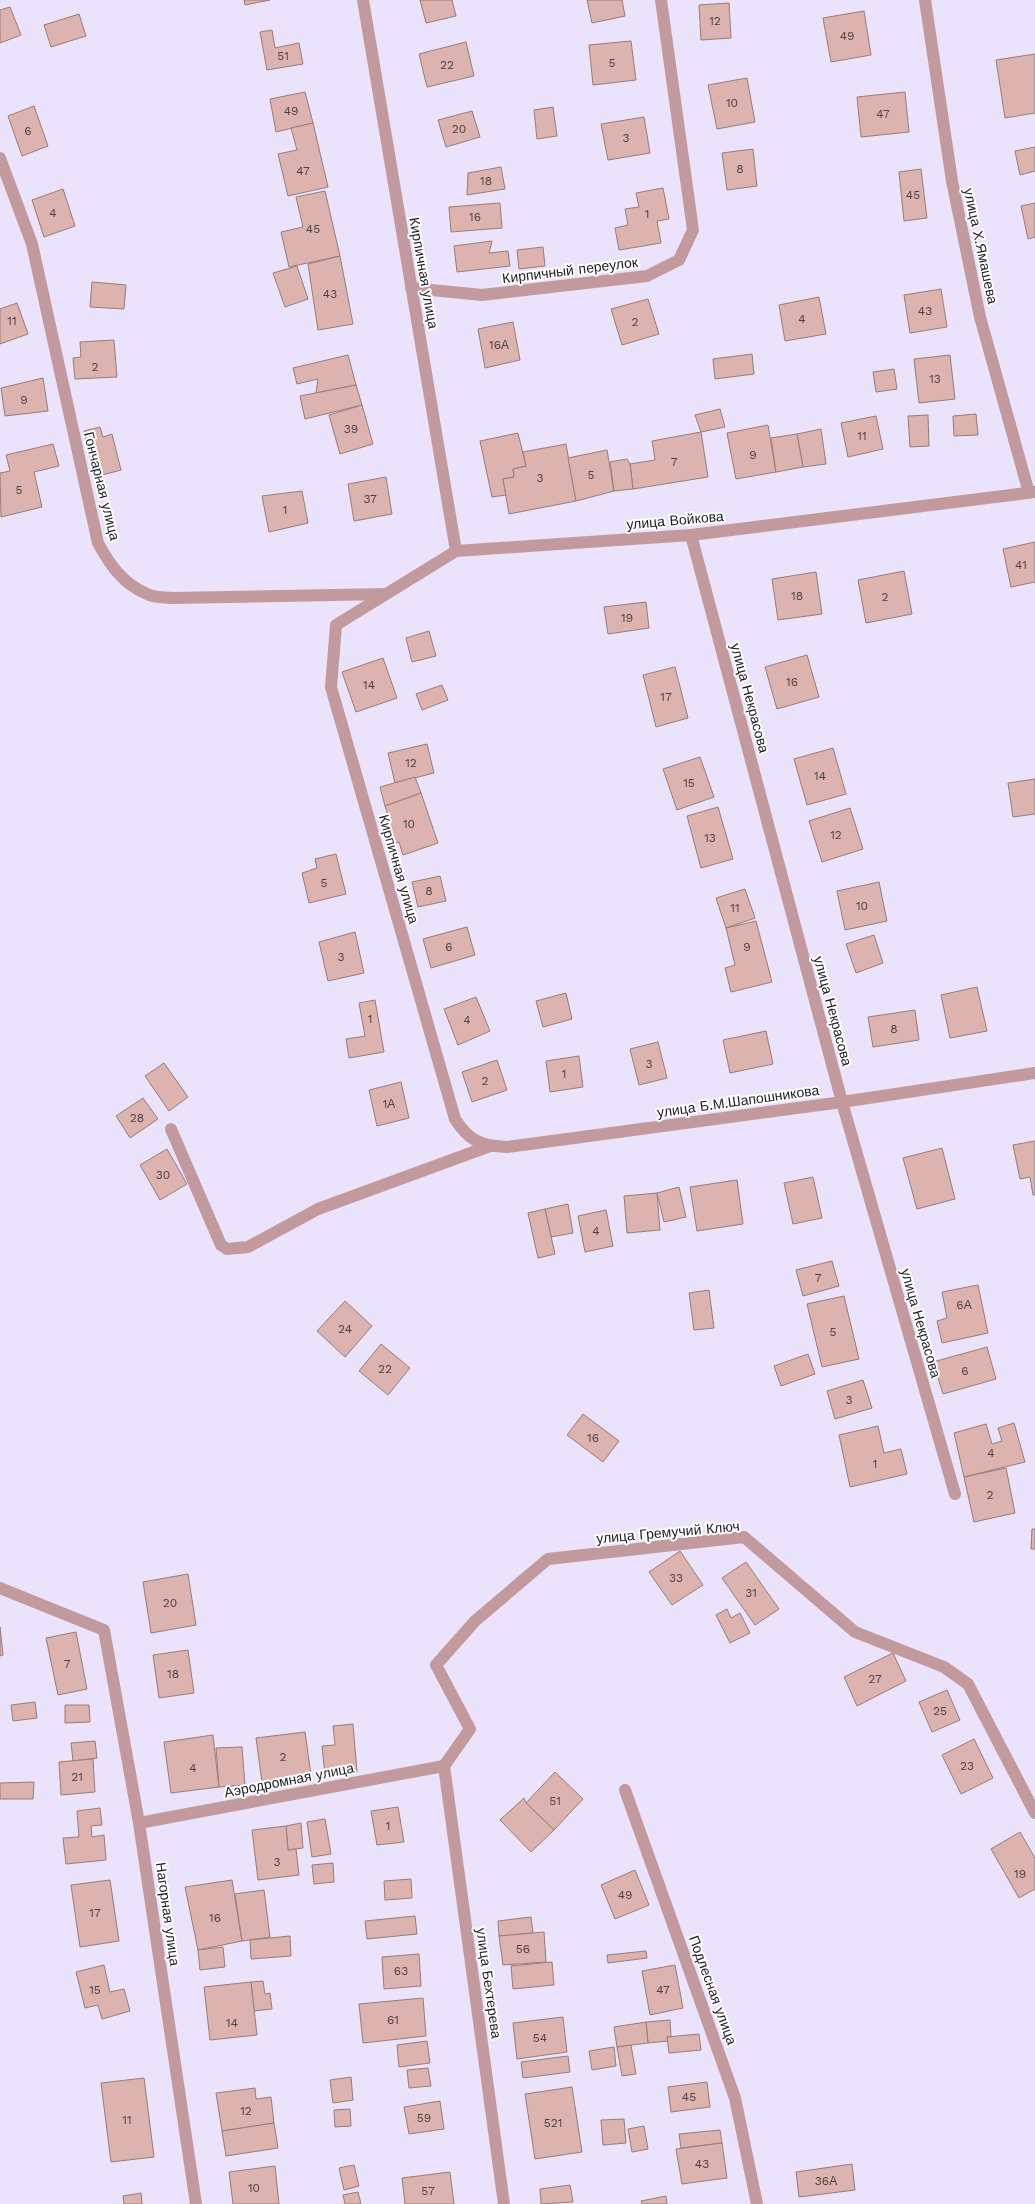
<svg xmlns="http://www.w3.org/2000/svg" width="1035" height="2204" viewBox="0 0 1035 2204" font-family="'Work Sans',sans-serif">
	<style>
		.building { fill: #dcb3ae; stroke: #987c78 }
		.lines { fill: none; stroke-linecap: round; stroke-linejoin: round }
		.street { stroke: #c2999d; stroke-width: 12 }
		.labels { text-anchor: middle; stroke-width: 4; stroke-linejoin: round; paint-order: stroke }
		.number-label { font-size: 12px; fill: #4e4146 }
		.street-label { font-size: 14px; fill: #1e1b24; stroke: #fff }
	</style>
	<rect width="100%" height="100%" fill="#ebe2fb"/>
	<g class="building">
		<polygon points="244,0 270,0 245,5"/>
		<polygon points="420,0 452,0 456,16 426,23"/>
		<polygon points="587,0 622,0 625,16 592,23"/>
		<polygon points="729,3 731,38 701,40 699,5"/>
		<polygon points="10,7 21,35 0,43 0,10"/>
		<polygon points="864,11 871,55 831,62 823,18"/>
		<polygon points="79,14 86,36 51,47 44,25"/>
		<polygon points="272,30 275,48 299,43 303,64 267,70 260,32"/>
		<polygon points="631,41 636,80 593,85 589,45"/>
		<polygon points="466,42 474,76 427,87 419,54"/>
		<polygon points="1035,54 1035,113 1005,118 996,60"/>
		<polygon points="747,78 755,122 717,129 708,85"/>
		<polygon points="305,92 313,123 276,132 270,99"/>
		<polygon points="905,92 909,132 861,137 857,97"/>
		<polygon points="34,106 48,146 22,156 8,116"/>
		<polygon points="553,107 557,136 537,139 534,110"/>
		<polygon points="472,111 480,137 446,147 438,120"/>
		<polygon points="644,117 650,153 608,160 601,124"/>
		<polygon points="313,123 328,187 288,196 278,154 297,150 291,128"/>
		<polygon points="1035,147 1035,171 1020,175 1015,151"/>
		<polygon points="753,149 757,186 727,190 722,153"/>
		<polygon points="501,167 505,189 467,195 468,173"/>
		<polygon points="921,169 927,218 904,221 899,172"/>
		<polygon points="663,188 669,219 657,221 661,243 619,250 615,228 628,225 625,209 639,207 636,193"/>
		<polygon points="63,189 75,226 44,237 32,200"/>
		<polygon points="325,191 340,256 289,267 281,232 303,227 296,197"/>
		<polygon points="500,203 502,228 451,232 449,207"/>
		<polygon points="1035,203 1035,237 1028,239 1021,206"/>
		<polygon points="492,241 489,253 508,251 510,266 457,272 454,246"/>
		<polygon points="543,247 545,266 519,269 517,250"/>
		<polygon points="340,256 353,324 318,330 308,264"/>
		<polygon points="297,266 308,299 285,307 273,273"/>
		<polygon points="92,282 126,285 124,309 90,307"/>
		<polygon points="941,289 947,327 910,333 904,295"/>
		<polygon points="819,297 826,334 785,341 779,305"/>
		<polygon points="648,299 659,334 622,345 611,309"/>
		<polygon points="17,303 28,334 0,344 0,309"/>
		<polygon points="513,322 520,360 485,368 478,329"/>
		<polygon points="114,340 117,377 75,379 73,358 81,357 80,342"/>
		<polygon points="752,354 754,374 715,379 713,359"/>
		<polygon points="348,355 356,385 316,393 318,379 297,384 293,368"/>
		<polygon points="950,355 955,399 919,403 914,359"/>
		<polygon points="894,369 897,389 876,392 873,372"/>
		<polygon points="43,378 48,411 5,416 1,388"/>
		<polygon points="356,385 362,405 305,419 300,396"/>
		<polygon points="362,405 373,444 340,454 329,415"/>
		<polygon points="720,409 725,427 701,432 695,415"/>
		<polygon points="976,414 978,435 954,436 953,416"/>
		<polygon points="928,415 929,446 910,447 908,416"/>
		<polygon points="876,416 883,449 848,457 841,423"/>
		<polygon points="768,425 776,472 736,479 727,433"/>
		<polygon points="100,427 103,437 112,434 121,470 95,477 84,431"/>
		<polygon points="821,429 826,464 803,467 797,434"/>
		<polygon points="701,432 708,477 633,489 630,464 655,460 652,441"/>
		<polygon points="518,433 526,466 513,469 514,477 503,479 506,495 492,497 480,441"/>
		<polygon points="797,434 803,467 776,472 771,438"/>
		<polygon points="53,444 59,466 34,472 42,507 1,517 0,473 10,471 6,455"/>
		<polygon points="566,444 576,501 509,514 503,479 514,477 513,469 526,466 523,452"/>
		<polygon points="607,450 614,491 576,501 568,458"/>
		<polygon points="627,459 630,464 633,489 614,491 610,462"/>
		<polygon points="386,477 392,514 354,521 348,484"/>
		<polygon points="302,491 308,523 269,532 262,496"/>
		<polygon points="1035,542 1035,582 1011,587 1003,549"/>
		<polygon points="904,571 912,614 866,623 858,580"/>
		<polygon points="816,572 822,614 778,620 772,579"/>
		<polygon points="646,602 649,628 608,634 604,607"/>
		<polygon points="429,631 436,656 412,662 406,638"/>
		<polygon points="807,655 819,697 777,709 765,667"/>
		<polygon points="383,658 397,698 356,712 342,672"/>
		<polygon points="675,667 688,718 656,727 643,675"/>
		<polygon points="442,685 448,700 422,710 416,694"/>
		<polygon points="427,744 434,773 395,783 388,753"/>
		<polygon points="833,748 846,794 807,805 794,759"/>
		<polygon points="700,757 714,797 677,810 663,769"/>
		<polygon points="415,777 421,793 385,806 380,787"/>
		<polygon points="1035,779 1035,814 1013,817 1008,783"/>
		<polygon points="421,793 438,843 403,855 399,842 390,845 384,826 390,822 385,806"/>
		<polygon points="718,807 733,859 701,868 687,816"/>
		<polygon points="850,808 863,849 822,862 809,821"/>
		<polygon points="336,854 346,894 309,903 302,873 317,868 315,859"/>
		<polygon points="440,876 446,901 418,907 412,882"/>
		<polygon points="879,882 887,921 845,930 837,891"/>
		<polygon points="745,889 755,918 726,928 716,898"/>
		<polygon points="756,921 772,982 731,992 725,968 735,965 726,928"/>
		<polygon points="467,927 475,955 431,968 423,939"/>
		<polygon points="355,932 364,973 328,981 319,942"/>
		<polygon points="874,935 883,963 856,973 846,944"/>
		<polygon points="977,987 987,1031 950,1038 941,995"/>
		<polygon points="566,993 572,1019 543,1027 536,1001"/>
		<polygon points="476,997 490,1031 458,1045 444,1009"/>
		<polygon points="375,1000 384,1052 349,1058 346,1039 365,1036 359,1003"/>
		<polygon points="915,1010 919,1040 873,1047 868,1017"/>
		<polygon points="766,1031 773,1064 730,1073 723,1040"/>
		<polygon points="658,1042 667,1078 639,1085 630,1049"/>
		<polygon points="579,1056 583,1087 550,1092 546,1061"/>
		<polygon points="497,1060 507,1090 472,1102 462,1072"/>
		<polygon points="164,1063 188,1097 169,1111 145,1076"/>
		<polygon points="401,1082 409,1118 377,1126 369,1090"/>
		<polygon points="143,1098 158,1119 130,1138 116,1116"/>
		<polygon points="1035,1141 1035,1195 1033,1195 1030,1177 1020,1179 1013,1145"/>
		<polygon points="942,1148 955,1199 917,1209 903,1158"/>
		<polygon points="167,1149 187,1184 160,1200 140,1165"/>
		<polygon points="813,1177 822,1218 793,1224 784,1183"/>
		<polygon points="737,1180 743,1224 697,1231 690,1187"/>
		<polygon points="679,1187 686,1217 664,1222 657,1193"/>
		<polygon points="657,1193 660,1230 627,1233 624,1196"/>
		<polygon points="568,1204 573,1233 551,1237 545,1209"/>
		<polygon points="545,1209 555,1254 538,1258 528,1213"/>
		<polygon points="606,1210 613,1246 585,1252 578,1216"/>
		<polygon points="832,1261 839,1286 803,1296 796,1270"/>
		<polygon points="978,1285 988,1333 942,1343 937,1321 947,1318 942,1292"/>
		<polygon points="709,1290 714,1328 694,1330 689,1293"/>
		<polygon points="844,1296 859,1359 822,1367 807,1304"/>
		<polygon points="345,1301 372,1326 345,1357 317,1331"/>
		<polygon points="381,1344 410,1368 388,1395 359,1371"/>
		<polygon points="987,1347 996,1379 943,1394 933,1362"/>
		<polygon points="808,1354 815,1374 781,1386 774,1366"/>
		<polygon points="863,1380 872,1408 835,1419 827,1391"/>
		<polygon points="583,1414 619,1441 603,1462 567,1435"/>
		<polygon points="1014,1423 1025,1462 964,1477 954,1433 986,1424 992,1444 1002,1441 998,1428"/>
		<polygon points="878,1426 884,1453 901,1449 907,1474 850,1487 839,1435"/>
		<polygon points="1006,1468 1015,1513 974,1522 964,1477"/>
		<polygon points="1032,1529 1035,1529 1035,1549 1031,1549"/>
		<polygon points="680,1551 703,1585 672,1605 649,1572"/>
		<polygon points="746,1562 779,1609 755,1625 722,1578"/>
		<polygon points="188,1574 196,1625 151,1633 143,1582"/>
		<polygon points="727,1609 731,1618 740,1613 750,1633 730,1643 716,1615"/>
		<polygon points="0,1627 3,1655 0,1656"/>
		<polygon points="76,1632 87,1689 58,1695 46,1638"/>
		<polygon points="188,1650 194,1693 159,1698 153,1655"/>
		<polygon points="893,1653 906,1681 857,1706 844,1677"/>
		<polygon points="947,1690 960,1720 932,1732 919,1702"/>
		<polygon points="35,1702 37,1718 13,1721 11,1705"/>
		<polygon points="65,1705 89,1705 90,1722 65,1723"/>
		<polygon points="353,1724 357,1772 325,1775 322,1746 335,1745 333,1726"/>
		<polygon points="305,1732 311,1775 262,1782 256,1738"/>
		<polygon points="213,1735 219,1787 171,1793 164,1742"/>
		<polygon points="974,1739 993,1778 961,1794 942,1755"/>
		<polygon points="95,1741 97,1758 73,1761 71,1743"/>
		<polygon points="242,1747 245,1785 219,1787 216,1748"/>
		<polygon points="93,1759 95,1792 61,1795 59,1762"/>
		<polygon points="555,1772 583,1799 554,1830 526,1803"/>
		<polygon points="34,1782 33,1799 0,1799 0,1783"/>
		<polygon points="524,1798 526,1803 554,1830 531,1852 500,1820"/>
		<polygon points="398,1807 404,1842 377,1845 371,1811"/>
		<polygon points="100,1808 102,1825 91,1826 92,1837 104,1835 106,1860 66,1864 63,1838 79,1837 77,1811"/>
		<polygon points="325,1819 331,1854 312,1857 307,1822"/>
		<polygon points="301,1823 303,1848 288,1850 286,1826"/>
		<polygon points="286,1826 288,1850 296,1849 299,1875 258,1880 252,1830"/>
		<polygon points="1020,1832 1035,1858 1035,1889 1019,1898 991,1849"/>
		<polygon points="333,1863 334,1882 314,1884 312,1865"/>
		<polygon points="635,1870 649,1905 615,1919 601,1885"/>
		<polygon points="411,1879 412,1898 385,1900 384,1881"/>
		<polygon points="110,1880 119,1941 80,1947 71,1885"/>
		<polygon points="232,1880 242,1941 198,1950 185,1887"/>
		<polygon points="264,1890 270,1937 242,1941 235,1894"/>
		<polygon points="415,1916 417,1934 367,1939 365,1921"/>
		<polygon points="531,1917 533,1933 499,1936 498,1921"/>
		<polygon points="544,1932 546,1962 503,1965 499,1936"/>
		<polygon points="290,1936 291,1956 251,1959 250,1940"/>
		<polygon points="223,1947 225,1967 200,1970 198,1950"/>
		<polygon points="646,1951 647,1958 608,1963 607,1955"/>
		<polygon points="419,1954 421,1986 384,1989 382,1957"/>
		<polygon points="552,1962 554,1985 513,1989 511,1966"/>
		<polygon points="104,1965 110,1992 124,1989 130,2011 102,2019 98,2005 85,2008 76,1972"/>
		<polygon points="675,1965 683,2008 650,2015 642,1971"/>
		<polygon points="263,1981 265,1994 270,1993 272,2009 254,2011 251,1982"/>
		<polygon points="251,1982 257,2035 210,2040 204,1987"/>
		<polygon points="423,1998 426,2036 363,2043 359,2004"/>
		<polygon points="563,2017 567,2052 517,2059 513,2023"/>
		<polygon points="670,2020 671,2037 667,2037 668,2041 648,2043 646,2022"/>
		<polygon points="646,2022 648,2043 617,2047 614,2027"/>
		<polygon points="699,2034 701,2050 669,2053 667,2037"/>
		<polygon points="427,2041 430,2063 399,2067 397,2045"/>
		<polygon points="631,2045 636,2074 622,2076 617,2047"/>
		<polygon points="614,2047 616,2066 592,2070 589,2051"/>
		<polygon points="568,2056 570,2072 523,2078 521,2062"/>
		<polygon points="428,2068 431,2086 409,2088 407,2070"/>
		<polygon points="351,2077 353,2100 333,2103 330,2080"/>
		<polygon points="144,2078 154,2157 111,2162 101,2083"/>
		<polygon points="707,2082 710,2107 671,2112 668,2087"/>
		<polygon points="572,2087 582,2152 535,2159 525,2094"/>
		<polygon points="255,2088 256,2099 271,2097 274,2123 222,2131 216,2093"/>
		<polygon points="440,2101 444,2129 409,2134 404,2107"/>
		<polygon points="350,2109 351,2126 335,2127 334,2110"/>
		<polygon points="624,2119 626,2143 603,2145 601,2120"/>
		<polygon points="274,2123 278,2148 226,2156 222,2131"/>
		<polygon points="644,2126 648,2149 632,2152 628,2129"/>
		<polygon points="720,2130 722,2143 681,2148 679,2134"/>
		<polygon points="722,2143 727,2178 682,2184 676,2149"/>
		<polygon points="852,2164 855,2190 799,2197 796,2172"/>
		<polygon points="354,2165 359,2186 344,2190 339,2168"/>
		<polygon points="275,2166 279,2204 233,2204 229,2172"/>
		<polygon points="450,2172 454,2204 405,2204 402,2178"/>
		<polygon points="570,2185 573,2202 541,2204 540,2189"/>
		<polygon points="358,2192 361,2204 345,2204 343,2195"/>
		<polygon points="141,2193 142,2204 124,2204 123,2196"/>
		<polygon points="666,2196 667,2204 642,2204 641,2201"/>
	</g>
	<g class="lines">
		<g class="street">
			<polyline points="363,0 456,551"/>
			<polyline points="925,0 952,181 980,317 1029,493"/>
			<path d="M0,158L32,244L98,543C110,565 123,584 147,594C154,598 164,597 172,598L386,594"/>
			<polyline points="411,288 482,295 647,276 679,260 693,230 661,0"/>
			<path d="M1035,492L691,535L456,551L336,625L331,687L455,1119C469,1141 481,1146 507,1147L842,1102L1035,1073"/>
			<polyline points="691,535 842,1102 955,1494"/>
			<polyline points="171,1129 221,1245 227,1249 248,1247 318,1209 490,1146"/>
			<polyline points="0,1588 104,1630 139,1823 196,2204"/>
			<polyline points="444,1766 470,1729 436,1665 475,1621 548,1559 744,1537 855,1632 944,1667 968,1684 1035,1813"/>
			<polyline points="444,1766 504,2204"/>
			<polyline points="625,1790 735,2098 757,2204"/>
			<polyline points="139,1823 444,1766"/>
		</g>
	</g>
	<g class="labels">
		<g class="number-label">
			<text x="715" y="25">12</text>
			<text x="847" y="40">49</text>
			<text x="283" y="60">51</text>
			<text x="612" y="67">5</text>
			<text x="447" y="69">22</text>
			<text x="732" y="107">10</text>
			<text x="291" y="115">49</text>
			<text x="883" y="118">47</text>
			<text x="459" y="133">20</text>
			<text x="28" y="135">6</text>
			<text x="626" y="142">3</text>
			<text x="740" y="173">8</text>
			<text x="303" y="175">47</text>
			<text x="486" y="185">18</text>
			<text x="913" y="199">45</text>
			<text x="53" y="217">4</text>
			<text x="647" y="218">1</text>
			<text x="475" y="221">16</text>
			<text x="313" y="233">45</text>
			<text x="330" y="298">43</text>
			<text x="925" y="315">43</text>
			<text x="802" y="323">4</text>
			<text x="12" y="325">11</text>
			<text x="635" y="326">2</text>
			<text x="499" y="349">16А</text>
			<text x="95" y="371">2</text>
			<text x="935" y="383">13</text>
			<text x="24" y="404">9</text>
			<text x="351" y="433">39</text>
			<text x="862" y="440">11</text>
			<text x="753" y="459">9</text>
			<text x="674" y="466">7</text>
			<text x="591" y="479">5</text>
			<text x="540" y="482">3</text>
			<text x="19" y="494">5</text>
			<text x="370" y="503">37</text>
			<text x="285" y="514">1</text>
			<text x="1021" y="569">41</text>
			<text x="797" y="600">18</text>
			<text x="885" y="601">2</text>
			<text x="627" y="622">19</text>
			<text x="792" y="686">16</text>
			<text x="369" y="689">14</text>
			<text x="666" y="701">17</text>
			<text x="411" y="767">12</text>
			<text x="820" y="780">14</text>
			<text x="689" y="787">15</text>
			<text x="409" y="828">10</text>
			<text x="836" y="839">12</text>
			<text x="710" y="842">13</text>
			<text x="324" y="887">5</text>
			<text x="429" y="895">8</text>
			<text x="862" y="910">10</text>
			<text x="735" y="912">11</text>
			<text x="449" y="951">6</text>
			<text x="747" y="951">9</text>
			<text x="341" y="961">3</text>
			<text x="370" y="1023">1</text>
			<text x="467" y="1024">4</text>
			<text x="894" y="1033">8</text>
			<text x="649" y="1068">3</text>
			<text x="564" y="1078">1</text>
			<text x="485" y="1085">2</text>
			<text x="389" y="1108">1А</text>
			<text x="137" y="1122">28</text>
			<text x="163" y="1179">30</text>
			<text x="596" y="1235">4</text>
			<text x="818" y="1282">7</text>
			<text x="964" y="1309">6А</text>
			<text x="345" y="1333">24</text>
			<text x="833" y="1336">5</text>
			<text x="385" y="1373">22</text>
			<text x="965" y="1375">6</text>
			<text x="849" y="1404">3</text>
			<text x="593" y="1442">16</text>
			<text x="991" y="1457">4</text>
			<text x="875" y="1468">1</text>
			<text x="990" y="1499">2</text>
			<text x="676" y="1582">33</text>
			<text x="751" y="1597">31</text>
			<text x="170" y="1607">20</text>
			<text x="67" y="1668">7</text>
			<text x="173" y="1678">18</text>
			<text x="875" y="1683">27</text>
			<text x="940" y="1715">25</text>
			<text x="283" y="1761">2</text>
			<text x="967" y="1770">23</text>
			<text x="193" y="1772">4</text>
			<text x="77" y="1781">21</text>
			<text x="555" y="1805">51</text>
			<text x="388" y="1830">1</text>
			<text x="277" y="1866">3</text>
			<text x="1020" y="1878">19</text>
			<text x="625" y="1899">49</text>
			<text x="95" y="1917">17</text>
			<text x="215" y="1922">16</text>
			<text x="523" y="1953">56</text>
			<text x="401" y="1975">63</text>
			<text x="95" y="1994">15</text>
			<text x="663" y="1994">47</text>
			<text x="393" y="2024">61</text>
			<text x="232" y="2027">14</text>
			<text x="540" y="2042">54</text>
			<text x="689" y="2101">45</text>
			<text x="246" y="2115">12</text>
			<text x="424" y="2122">59</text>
			<text x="127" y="2124">11</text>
			<text x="553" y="2127">521</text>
			<text x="702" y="2168">43</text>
			<text x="826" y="2185">36А</text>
			<text x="254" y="2192">10</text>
			<text x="428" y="2195">57</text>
		</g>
		<g class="street-label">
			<text transform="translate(981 246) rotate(78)" y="5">улица Х.Ямашева</text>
			<text transform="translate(570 270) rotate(-7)" y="5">Кирпичный переулок</text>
			<text transform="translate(424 273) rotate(80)" y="5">Кирпичная улица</text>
			<text transform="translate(102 486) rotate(76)" y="5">Гончарная улица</text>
			<text transform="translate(675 520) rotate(-5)" y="5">улица Войкова</text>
			<text transform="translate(750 698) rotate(75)" y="5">улица Некрасова</text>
			<text transform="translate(399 869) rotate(74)" y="5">Кирпичная улица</text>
			<text transform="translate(833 1011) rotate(75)" y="5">улица Некрасова</text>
			<text transform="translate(738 1101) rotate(-8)" y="5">улица Б.М.Шапошникова</text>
			<text transform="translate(921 1323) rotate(74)" y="5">улица Некрасова</text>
			<text transform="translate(668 1532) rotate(-5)" y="5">улица Гремучий Ключ</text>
			<text transform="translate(289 1780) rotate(-11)" y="5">Аэродромная улица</text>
			<text transform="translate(168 1914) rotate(82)" y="5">Нагорная улица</text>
			<text transform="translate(489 1983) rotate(82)" y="5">улица Бехтерева</text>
			<text transform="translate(713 1990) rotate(70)" y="5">Подлесная улица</text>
		</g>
	</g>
</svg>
